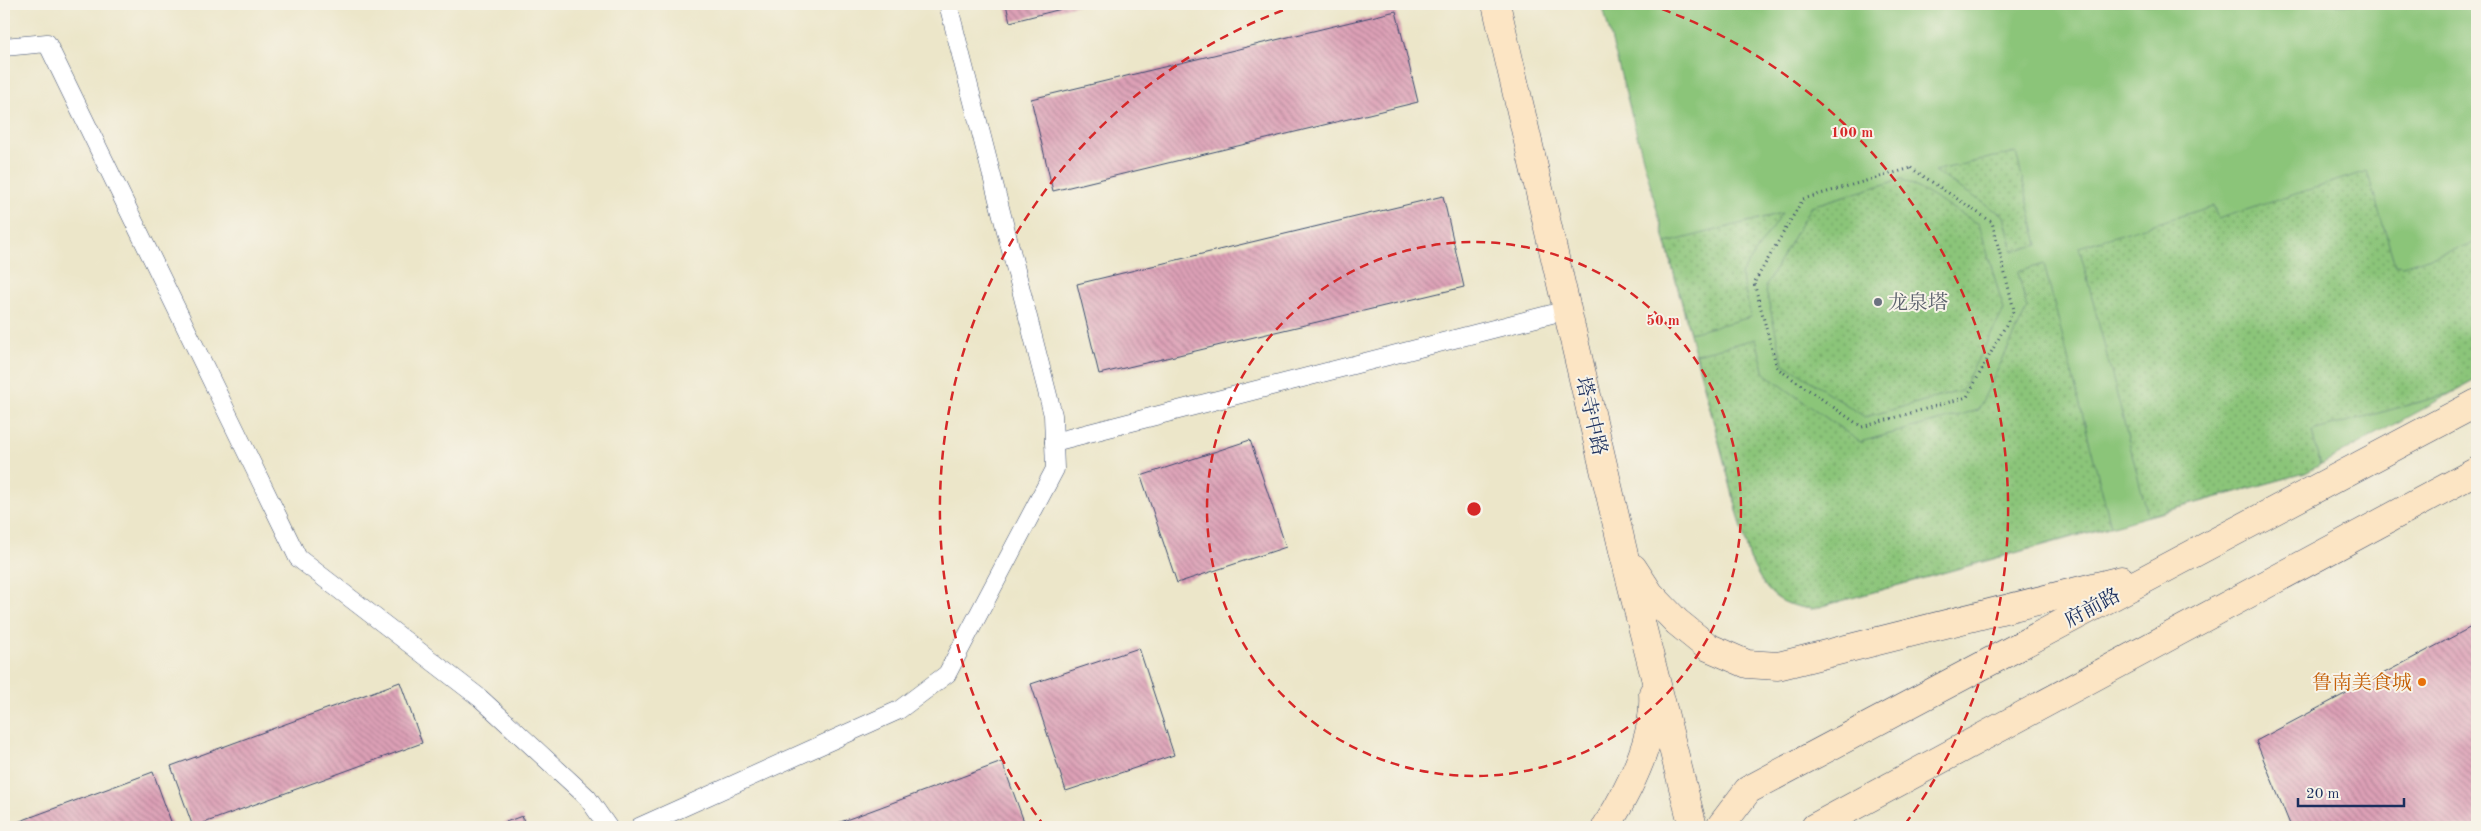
<svg xmlns="http://www.w3.org/2000/svg" width="2481" height="831" viewBox="0 0 2481 831" font-family="'Old Standard TT','Noto Serif SC',serif">
	<style>
		.green { fill: #8bc579; stroke: #537a6c }
		.garden { fill: url(#garden-dots); stroke: #537a6c }
		.building { fill: url(#building-back-hatch) }
		.lines { fill: none; stroke-linecap: round; stroke-linejoin: round }
		.service-casing { stroke: #3a4a6e; stroke-width: 19 }
		.secondary-casing { stroke: #3a4a6e; stroke-width: 29 }
		.path { stroke: #3a4a6e; stroke-width: 3; stroke-dasharray: 1 4; stroke-linecap: butt }
		.service { stroke: #fff; stroke-width: 18 }
		.secondary { stroke: #fce5c4; stroke-width: 28 }
		.ring { fill: none; stroke: #d62828; stroke-width: 2.5; stroke-dasharray: 9 6 }
		.worship-dot { fill: #6b7280; stroke: #f7f3e8; stroke-width: 2 }
		.food-dot { fill: #e8710a; stroke: #f7f3e8; stroke-width: 2 }
		.labels { text-anchor: middle; stroke-width: 4; stroke-linejoin: round; paint-order: stroke }
		.worship-label { font-size: 20px; fill: #5b616d; stroke: #f7f3e8; text-anchor: start }
		.street-label { font-size: 20px; fill: #1b2f5e; stroke: #f7f3e8 }
		.food-label { font-size: 20px; fill: #c56008; stroke: #f7f3e8; text-anchor: end }
		.centre { fill: #d62828; stroke: #f7f3e8; stroke-width: 2.5 }
		.ring-label { font-size: 15px; text-anchor: middle; font-weight: bold; fill: #d62828; stroke: #f7f3e8; stroke-width: 4; stroke-linejoin: round; paint-order: stroke }
	</style>
	<defs>
		<pattern id="garden-dots" width="8" height="8" patternUnits="userSpaceOnUse" patternTransform="scale(1.25)"><rect width="8" height="8" fill="#8bc579"/><path d="M2 2h.1M6 6h.1" fill="none" stroke="#71a066" stroke-width="1.8" stroke-linecap="round"/></pattern>
		<pattern id="building-back-hatch" width="6" height="6" patternUnits="userSpaceOnUse" patternTransform="scale(1.25)"><rect width="6" height="6" fill="#dda0b6"/><path d="M-1 5l2 2M0 0l6 6M5-1l2 2" fill="none" stroke="#b28397"/></pattern>
	</defs>
	<rect width="100%" height="100%" fill="#f7f3e8"/>
	<filter id="ink" filterUnits="userSpaceOnUse"><feTurbulence type="fractalNoise" baseFrequency=".02" numOctaves="2"/><feDisplacementMap in="SourceGraphic" scale="10" xChannelSelector="R" yChannelSelector="G"/><feConvolveMatrix kernelMatrix="1 2 1 2 8 2 1 2 1" color-interpolation-filters="sRGB"/></filter>
	<filter id="wash" filterUnits="userSpaceOnUse"><feTurbulence type="fractalNoise" baseFrequency=".0096" numOctaves="4" result="noise"/><feDisplacementMap in="SourceGraphic" scale="20" xChannelSelector="R" yChannelSelector="G"/><feGaussianBlur stdDeviation="1.12" result="paint"/><feColorMatrix in="noise" values="0 0 0 0 0 0 0 0 0 0 0 0 0 0 0 0 0 1.4 0 .05"/><feComposite in="paint" operator="in"/></filter>
	<g filter="url(#wash)">
		<rect width="100%" height="100%" fill="#ece6c9"/>
		<path class="green" d="M1602,4H2477V379L2305,473L1812,609C1775,604 1766,592 1750,559Z"/>
		<g class="garden">
			<polygon points="2016,152 2038,245 2013,251 2004,216 1934,171"/>
			<polygon points="2367,171 2395,265 2403,266 2477,242 2477,379 2449,394 2312,431 2320,465 2305,473 2148,516 2079,247 2213,206 2218,219"/>
			<polygon points="1902,179 1979,224 2004,310 1961,391 1865,417 1783,363 1765,287 1811,206"/>
			<polygon points="1782,213 1741,274 1751,317 1690,333 1666,243"/>
			<path d="M2044,264L2111,526L1812,609C1774,604 1766,592 1750,559L1696,354L1756,339L1765,374L1860,442L1978,410L2027,309L2018,272Z"/>
		</g>
		<g id="blocks">
			<g class="building">
				<polygon points="1006,4 1081,4 1010,22"/>
				<polygon points="1396,11 1418,102 1053,191 1031,99"/>
				<polygon points="1443,196 1464,287 1099,374 1077,284"/>
				<polygon points="1250,440 1286,547 1177,583 1141,476"/>
				<polygon points="2477,624 2477,827 2291,827 2256,741"/>
				<polygon points="1139,648 1174,755 1066,791 1031,684"/>
				<polygon points="400,682 422,743 193,827 171,766"/>
				<polygon points="1002,762 1026,827 827,827"/>
				<polygon points="153,772 173,827 4,827"/>
				<polygon points="522,816 526,827 492,827"/>
			</g>
		</g>
	</g>
	<g filter="url(#ink)">
		<use href="#blocks" fill-opacity="0" stroke="#3a4a6e" stroke-width="1"/>
		<g class="lines">
			<g class="service-casing">
				<g id="service">
					<polyline points="4,47 47,43 298,558 480,698 587,797 608,827"/>
					<polyline points="1054,442 1567,310"/>
					<polyline points="639,827 899,710 947,674 1055,469 1053,415 948,4"/>
				</g>
			</g>
			<g class="secondary-casing">
				<g id="secondary">
					<polyline points="1496,4 1624,555 1693,827"/>
					<polyline points="1633,568 1650,594 1677,622 1708,647 1747,664 1778,666 2121,580"/>
					<path d="M1606,827C1629,790 1656,738 1653,693"/>
					<polyline points="1720,827 1748,790 2477,403"/>
					<polyline points="1815,827 2477,471"/>
				</g>
			</g>
			<polygon class="path" points="1911,168 1992,222 2014,310 1967,397 1862,427 1777,368 1754,283 1803,199"/>
			<use href="#service" class="service"/>
			<use href="#secondary" class="secondary"/>
		</g>
	</g>
	<g class="ring">
		<circle cx="1474" cy="509" r="267"/>
		<path d="M1045 827A534 534 0 0 1 1300 4M1648 4A534 534 0 0 1 1903 827"/>
	</g>
	<circle class="worship-dot" cx="1878" cy="302" r="5"/>
	<circle class="food-dot" cx="2422" cy="682" r="5"/>
	<g class="labels">
		<g class="worship-label">
			<text x="1888" y="309">龙泉塔</text>
		</g>
		<g class="street-label">
			<text transform="translate(1592 416) rotate(77)" y="7">塔寺中路</text>
			<text transform="translate(2092 607) rotate(-28)" y="7">府前路</text>
		</g>
		<g class="food-label">
			<text x="2412" y="689">鲁南美食城</text>
		</g>
	</g>
	<circle cx="1474" cy="509" r="8" class="centre"/>
	<g class="ring-label">
		<text x="1852" y="137">100 m</text>
		<text x="1663" y="325">50 m</text>
	</g>
	<rect width="2481" height="831" fill="none" stroke="#f7f3e8" stroke-width="20"/>
	<path d="M2298 798v8h106v-8" fill="none" stroke="#1b2f5e" stroke-width="2.5"/>
	<text x="2306" y="798" font-size="15" fill="#1b2f5e" stroke="#f7f3e8" stroke-width="4" paint-order="stroke">20 m</text>
</svg>
